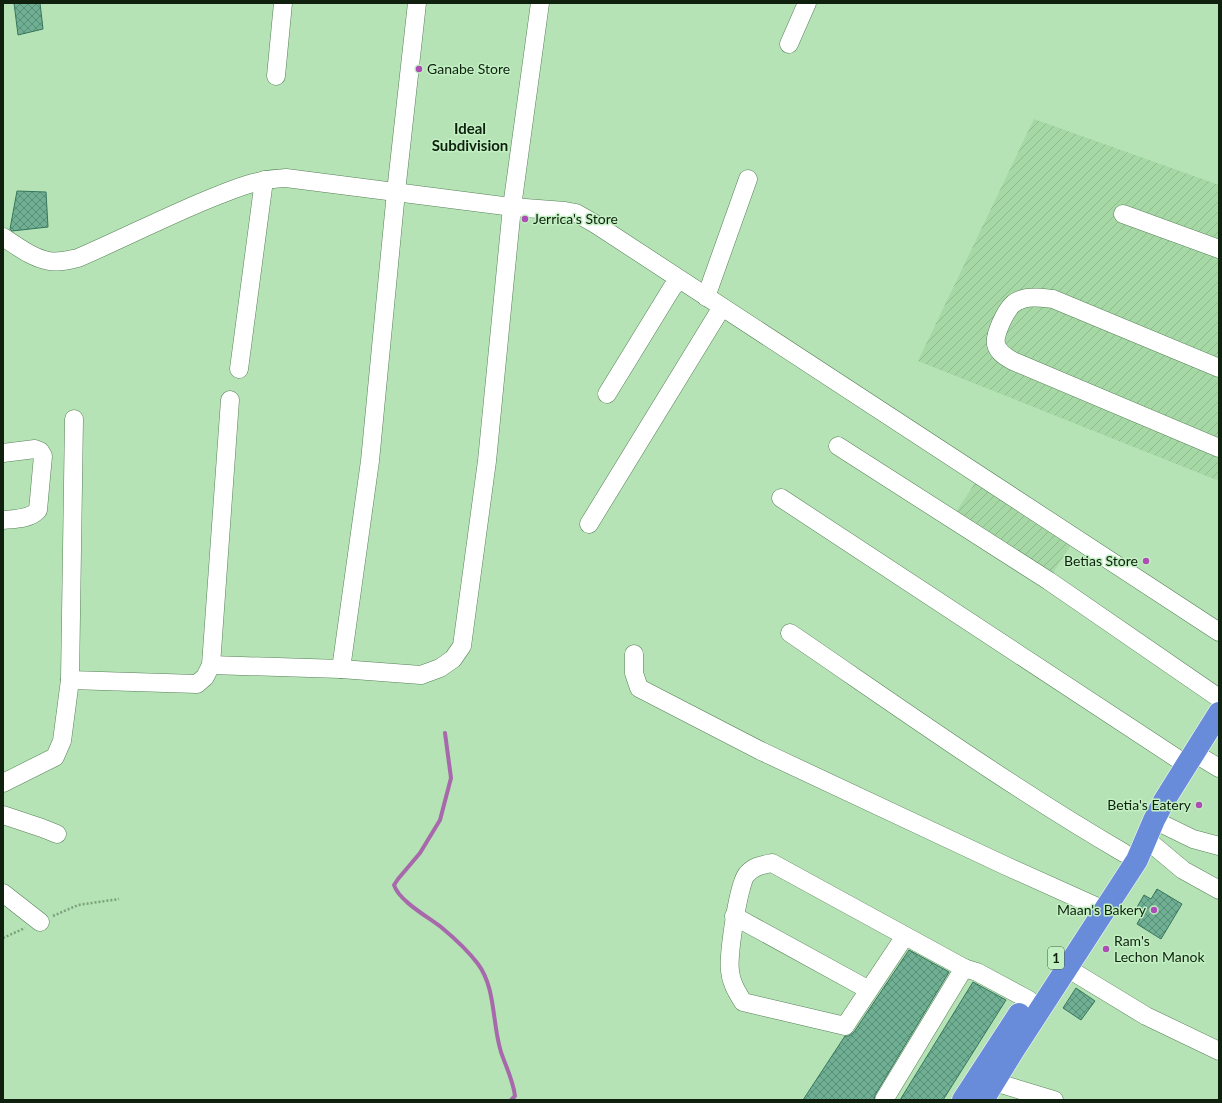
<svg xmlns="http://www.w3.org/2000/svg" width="1222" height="1103" viewBox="0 0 1222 1103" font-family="Lato,sans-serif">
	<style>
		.industrial { fill: url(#industrial-furrows) }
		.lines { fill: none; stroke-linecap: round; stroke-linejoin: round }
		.stream { stroke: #a769ab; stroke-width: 4 }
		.building { fill: url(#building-cross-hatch); stroke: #36765d }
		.minor-casing { stroke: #578158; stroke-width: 19 }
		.highway-casing { stroke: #fff; stroke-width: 23 }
		.path { stroke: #7ca17c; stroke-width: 2.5; stroke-dasharray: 2 2; stroke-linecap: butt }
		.minor { stroke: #fff; stroke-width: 18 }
		.highway { stroke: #688bda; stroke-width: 22 }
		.poi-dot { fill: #ae4db5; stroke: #c2f0c2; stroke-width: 1.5 }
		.labels { text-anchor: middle; stroke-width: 3; stroke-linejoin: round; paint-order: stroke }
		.shield { fill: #c2f0c2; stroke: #455e45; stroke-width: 1 }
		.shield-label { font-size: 13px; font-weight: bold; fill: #0f200f }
		.poi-label { font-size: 14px; fill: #0f200f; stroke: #c2f0c2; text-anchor: start }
		.neighbourhood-label { font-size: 15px; font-weight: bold; fill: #0f200f; stroke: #c2f0c2 }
	</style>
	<defs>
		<pattern id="industrial-furrows" width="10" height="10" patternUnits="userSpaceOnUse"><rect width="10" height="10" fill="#a5d8a5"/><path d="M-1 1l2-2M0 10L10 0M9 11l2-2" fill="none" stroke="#8db98d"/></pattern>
		<pattern id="building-cross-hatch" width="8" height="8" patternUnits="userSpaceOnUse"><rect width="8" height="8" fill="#6faf93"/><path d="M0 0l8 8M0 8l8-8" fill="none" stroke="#5a8e76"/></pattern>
	</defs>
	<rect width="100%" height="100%" fill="#b5e3b5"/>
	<g class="industrial">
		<polygon points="1034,119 1219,185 1219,481 918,361"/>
		<polygon points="977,480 1073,542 1052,574 956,512"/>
	</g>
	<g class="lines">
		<path class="stream" d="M445,733L451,778L440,820L420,853L398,879L394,885C399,901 428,917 441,927C453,937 469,952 478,964C496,988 492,1024 501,1052C506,1067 513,1080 515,1096L511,1100"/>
	</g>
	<g class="building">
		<polygon points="14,3 40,3 43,29 18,35"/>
		<polygon points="17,191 46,192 48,227 12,231 10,229"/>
		<polygon points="1157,889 1182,904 1161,939 1137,924 1143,913 1136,909 1144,895 1151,899"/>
		<polygon points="909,950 949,972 875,1095 874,1100 803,1100 845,1036 849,1036 854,1032"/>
		<polygon points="973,982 1006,1000 943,1100 900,1100"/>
		<polygon points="1076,988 1095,1001 1081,1020 1063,1008"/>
	</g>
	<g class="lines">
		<g class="minor-casing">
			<g id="minor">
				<polyline points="789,44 807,3"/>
				<polyline points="276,76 283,3"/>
				<polyline points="1123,214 1219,249"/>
				<path d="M3,237C17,246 32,258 49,261C58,263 68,260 78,258C122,239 165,217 209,199C236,188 257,179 286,178L512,207L565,211L576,213L597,225L1219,632"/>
				<polyline points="706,297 748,179"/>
				<path d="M1219,368L1053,299C1044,298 1032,296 1023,299C1019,300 1014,303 1012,305C1005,312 994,335 996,344C998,353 1006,357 1013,361L1219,448"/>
				<polyline points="239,369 264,180"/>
				<polyline points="607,394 672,288 679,280"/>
				<polyline points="838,446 1049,581 1219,698"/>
				<path d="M3,453L35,449L40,451L43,456L38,510C31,519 14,519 3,520"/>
				<polyline points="781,498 1187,765"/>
				<polyline points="589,524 722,307"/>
				<path d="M790,633C900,708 1009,786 1124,853"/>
				<polyline points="634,654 634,673 639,688 761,751 1004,865 1104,910"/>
				<polyline points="211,665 341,669 421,675 440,668 453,659 462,646 487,461 512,207 540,3"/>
				<polyline points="341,669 370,461 396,192 417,3"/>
				<polyline points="70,680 197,684 205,677 211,665 230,400"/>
				<polyline points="1194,753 1219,768"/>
				<polyline points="3,783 55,757 62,741 70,680 74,419"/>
				<polyline points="3,815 42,828 57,834"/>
				<polyline points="1154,820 1193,839 1219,846"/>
				<polyline points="1146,839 1183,870 1219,890"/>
				<polyline points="3,893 40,922"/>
				<polyline points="734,916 869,990"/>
				<path d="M905,936L845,1026L743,1002C737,992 731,983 730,971C728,957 738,883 747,874C754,866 762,865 772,863L964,968L977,972L1029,1000"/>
				<polyline points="1067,968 1146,1016 1219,1051"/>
				<polyline points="994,1082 1054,1100"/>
				<polyline points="884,1100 964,968"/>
			</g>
		</g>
		<g class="highway-casing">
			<g id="highway">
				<polyline points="963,1100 1019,1014"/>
				<polyline points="983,1100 1015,1048 1137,860 1154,820 1164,801 1219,713"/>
			</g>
		</g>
		<g class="path">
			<polyline points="53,916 78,905 119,899"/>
			<polyline points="3,938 25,928"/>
		</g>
		<use href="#minor" class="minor"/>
		<use href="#highway" class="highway"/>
	</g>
	<g class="poi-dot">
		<circle cx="419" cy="69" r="4"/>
		<circle cx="525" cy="219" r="4"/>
		<circle cx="1146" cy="561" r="4"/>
		<circle cx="1199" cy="805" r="4"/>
		<circle cx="1154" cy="910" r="4"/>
		<circle cx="1106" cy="949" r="4"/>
	</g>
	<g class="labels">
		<rect class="shield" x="1048" y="947" width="16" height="22" rx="3"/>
		<g class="shield-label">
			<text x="1056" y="963">1</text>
		</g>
		<g class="poi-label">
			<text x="427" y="74">Ganabe Store</text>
			<text x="533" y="224">Jerrica's Store</text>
			<text x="1138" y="566" text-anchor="end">Betias Store</text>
			<text x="1191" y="810" text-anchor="end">Betia's Eatery</text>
			<text x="1146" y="915" text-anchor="end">Maan's Bakery</text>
			<text x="1114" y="946">Ram's<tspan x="1114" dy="16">Lechon Manok</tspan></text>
		</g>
		<g class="neighbourhood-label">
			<text x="470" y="134">Ideal<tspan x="470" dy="17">Subdivision</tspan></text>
		</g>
	</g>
	<rect width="1222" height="1103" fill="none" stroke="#0f200f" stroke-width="8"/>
</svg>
